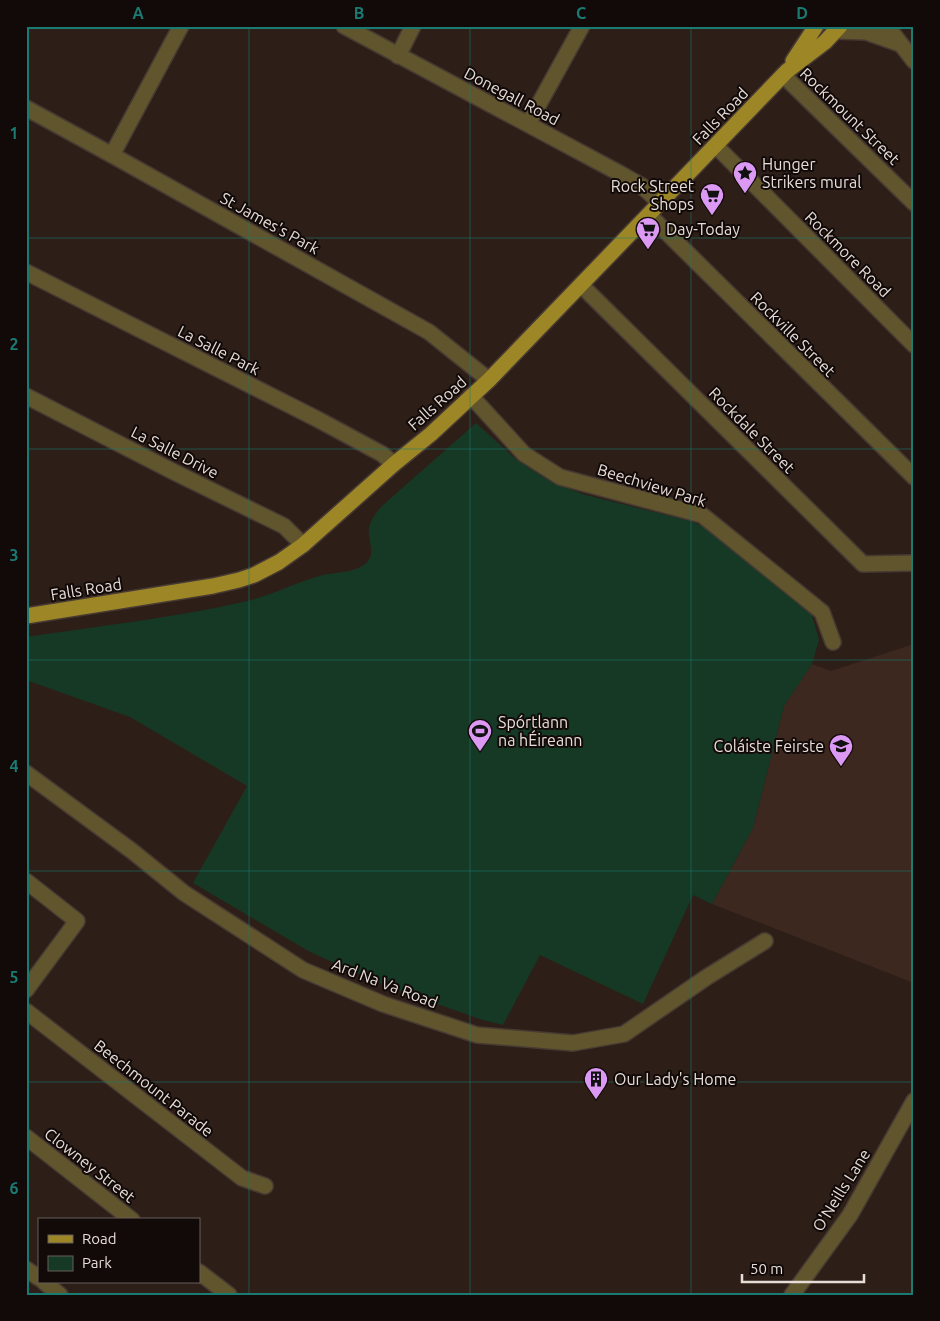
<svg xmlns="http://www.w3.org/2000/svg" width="940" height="1321" viewBox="0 0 940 1321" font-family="Ubuntu,sans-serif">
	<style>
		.built { fill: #3c281f }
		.green { fill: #153924 }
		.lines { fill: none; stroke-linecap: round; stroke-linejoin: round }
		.minor-casing { stroke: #473a33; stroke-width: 18 }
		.major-casing { stroke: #473a33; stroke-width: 18 }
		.minor { stroke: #60552c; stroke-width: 15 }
		.major { stroke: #9d8626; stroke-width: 15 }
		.grid { fill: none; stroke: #1a7b73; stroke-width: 1; stroke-opacity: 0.55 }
		.labels { text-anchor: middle; stroke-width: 4; stroke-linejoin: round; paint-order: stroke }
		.street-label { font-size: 16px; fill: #e7ddd8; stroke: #110a08 }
		.poi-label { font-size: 16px; fill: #e7ddd8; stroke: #110a08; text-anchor: start }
		.neatline { fill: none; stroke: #1a7b73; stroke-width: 2 }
		.grid-label { font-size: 16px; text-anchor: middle; font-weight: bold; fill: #1a7b73 }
	</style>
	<rect width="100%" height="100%" fill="#2d1f18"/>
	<polygon class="built" points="914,644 914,983 712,904 753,828 784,706 812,664 831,671"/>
	<path class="green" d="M476,423L517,460L546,479L582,494L690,521L710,529L811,612L819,640L812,664L784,706L753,828L712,904L693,895L643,1004L540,955L503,1025L483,1020L391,988L310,952L193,883L247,786L130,717L26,680V637C99,626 172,618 243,602C271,596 296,582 323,575C336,572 356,573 366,563C377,553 367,540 369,528C371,518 377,512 383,505Z"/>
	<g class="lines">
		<g class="minor-casing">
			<g id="minor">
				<polyline points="344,26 621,174 642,186 660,203"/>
				<polyline points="887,26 914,61"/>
				<polyline points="836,31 866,32 900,44"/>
				<polyline points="398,56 413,26"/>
				<polyline points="783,75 914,203"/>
				<polyline points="26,108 112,155 429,332 489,380"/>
				<polyline points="528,124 582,26"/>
				<polyline points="716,146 914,345"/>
				<polyline points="112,155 181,26"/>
				<polyline points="649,215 914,477"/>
				<polyline points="26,272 319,420 382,454 394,464"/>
				<polyline points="581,285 863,564 914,563"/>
				<polyline points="26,396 174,472 284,526 303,545"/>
				<polyline points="471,396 524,454 560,477 702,515 822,612 833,642"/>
				<polyline points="26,773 132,851 184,893 303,970 383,1004 477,1035 573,1043 624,1034 707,977 765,941"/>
				<polyline points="26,881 77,921 26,990"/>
				<polyline points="26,1011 242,1178 265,1186"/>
				<polyline points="26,1137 132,1220"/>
				<polyline points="26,1269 39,1278"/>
				<polyline points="199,1272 229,1295"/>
				<polyline points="44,1282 60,1295"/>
				<polyline points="792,1295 850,1215 914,1101"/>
			</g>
		</g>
		<g class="major-casing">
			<g id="major">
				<polyline points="793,61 816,26"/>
				<polyline points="26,616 213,586 239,580 254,575 279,562 303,545 394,464 431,434 489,380 787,71 825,42 840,26"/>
			</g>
		</g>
		<use href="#minor" class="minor"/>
		<use href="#major" class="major"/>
	</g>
	<path class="grid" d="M249,26V1295M470,26V1295M691,26V1295M26,238H914M26,449H914M26,660H914M26,871H914M26,1082H914"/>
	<defs>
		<g id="sight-pin" transform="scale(1.25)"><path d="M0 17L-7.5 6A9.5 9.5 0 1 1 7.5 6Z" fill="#dc99f4" stroke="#110a08"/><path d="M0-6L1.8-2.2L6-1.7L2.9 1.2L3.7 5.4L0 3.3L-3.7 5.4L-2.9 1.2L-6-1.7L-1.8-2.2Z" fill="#111"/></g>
		<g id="supermarket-pin" transform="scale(1.25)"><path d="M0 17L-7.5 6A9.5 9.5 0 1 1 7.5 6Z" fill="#dc99f4" stroke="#110a08"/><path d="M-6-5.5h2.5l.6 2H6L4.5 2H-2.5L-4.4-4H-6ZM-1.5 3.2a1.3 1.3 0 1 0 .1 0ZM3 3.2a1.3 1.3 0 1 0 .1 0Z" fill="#111"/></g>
		<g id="stadium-pin" transform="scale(1.25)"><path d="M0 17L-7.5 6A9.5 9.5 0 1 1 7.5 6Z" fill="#dc99f4" stroke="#110a08"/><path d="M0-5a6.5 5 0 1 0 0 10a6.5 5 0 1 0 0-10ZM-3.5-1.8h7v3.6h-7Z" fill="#111"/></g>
		<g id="school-pin" transform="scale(1.25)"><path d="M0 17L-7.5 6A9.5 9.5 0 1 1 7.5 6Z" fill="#dc99f4" stroke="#110a08"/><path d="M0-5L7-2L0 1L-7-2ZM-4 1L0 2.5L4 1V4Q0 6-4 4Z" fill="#111"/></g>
		<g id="building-pin" transform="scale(1.25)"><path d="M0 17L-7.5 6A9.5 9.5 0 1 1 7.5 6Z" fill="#dc99f4" stroke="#110a08"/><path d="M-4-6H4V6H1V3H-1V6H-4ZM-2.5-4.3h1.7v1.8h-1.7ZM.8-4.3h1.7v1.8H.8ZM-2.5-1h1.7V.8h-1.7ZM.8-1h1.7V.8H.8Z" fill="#111"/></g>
	</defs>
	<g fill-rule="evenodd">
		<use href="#sight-pin" x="745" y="173"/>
		<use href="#supermarket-pin" x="712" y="195"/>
		<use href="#supermarket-pin" x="648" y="229"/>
		<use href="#stadium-pin" x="480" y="731"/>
		<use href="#school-pin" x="841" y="746"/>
		<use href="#building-pin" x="596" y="1079"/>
	</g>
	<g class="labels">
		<g class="street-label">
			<text transform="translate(512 96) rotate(28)" y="6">Donegall Road</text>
			<text transform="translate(720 116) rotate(-46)" y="6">Falls Road</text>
			<text transform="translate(850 116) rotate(44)" y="6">Rockmount Street</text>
			<text transform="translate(270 223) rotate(29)" y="6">St James's Park</text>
			<text transform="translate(848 254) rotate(45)" y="6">Rockmore Road</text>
			<text transform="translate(793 334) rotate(45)" y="6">Rockville Street</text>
			<text transform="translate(219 350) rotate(27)" y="6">La Salle Park</text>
			<text transform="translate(437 403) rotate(-42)" y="6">Falls Road</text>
			<text transform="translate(752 430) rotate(45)" y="6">Rockdale Street</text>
			<text transform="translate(175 452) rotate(27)" y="6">La Salle Drive</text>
			<text transform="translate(652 485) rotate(17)" y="6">Beechview Park</text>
			<text transform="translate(86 589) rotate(-9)" y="6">Falls Road</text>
			<text transform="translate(385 983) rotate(21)" y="6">Ard Na Va Road</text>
			<text transform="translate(154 1088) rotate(38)" y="6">Beechmount Parade</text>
			<text transform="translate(90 1165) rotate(38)" y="6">Clowney Street</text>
			<text transform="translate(841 1190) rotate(-58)" y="6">O'Neills Lane</text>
		</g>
		<g class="poi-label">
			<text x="762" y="170">Hunger<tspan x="762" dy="18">Strikers mural</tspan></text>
			<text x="694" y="192" text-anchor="end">Rock Street<tspan x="694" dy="18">Shops</tspan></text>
			<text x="666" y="235">Day-Today</text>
			<text x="498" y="728">Spórtlann<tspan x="498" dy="18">na hÉireann</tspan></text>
			<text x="824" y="752" text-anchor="end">Coláiste Feirste</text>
			<text x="614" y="1085">Our Lady's Home</text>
		</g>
	</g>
	<rect width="940" height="1321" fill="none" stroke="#110a08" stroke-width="55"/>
	<rect x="38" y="1218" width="162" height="65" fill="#110a08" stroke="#675e5b"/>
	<rect x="48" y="1235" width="25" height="8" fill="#9d8626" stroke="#675e5b"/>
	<text x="82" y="1244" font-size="15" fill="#e7ddd8">Road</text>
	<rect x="48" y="1256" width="25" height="15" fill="#153924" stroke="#675e5b"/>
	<text x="82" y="1268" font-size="15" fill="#e7ddd8">Park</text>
	<path d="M742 1274v8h122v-8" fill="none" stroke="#e7ddd8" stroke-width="2.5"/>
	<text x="750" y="1274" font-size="15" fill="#e7ddd8" stroke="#110a08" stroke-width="4" paint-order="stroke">50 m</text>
	<rect x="28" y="28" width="884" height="1266" class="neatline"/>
	<g class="grid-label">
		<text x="138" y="19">A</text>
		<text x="359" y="19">B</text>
		<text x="581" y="19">C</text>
		<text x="802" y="19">D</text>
		<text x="14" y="139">1</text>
		<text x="14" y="350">2</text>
		<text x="14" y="561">3</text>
		<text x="14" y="772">4</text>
		<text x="14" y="983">5</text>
		<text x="14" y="1194">6</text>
	</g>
</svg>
